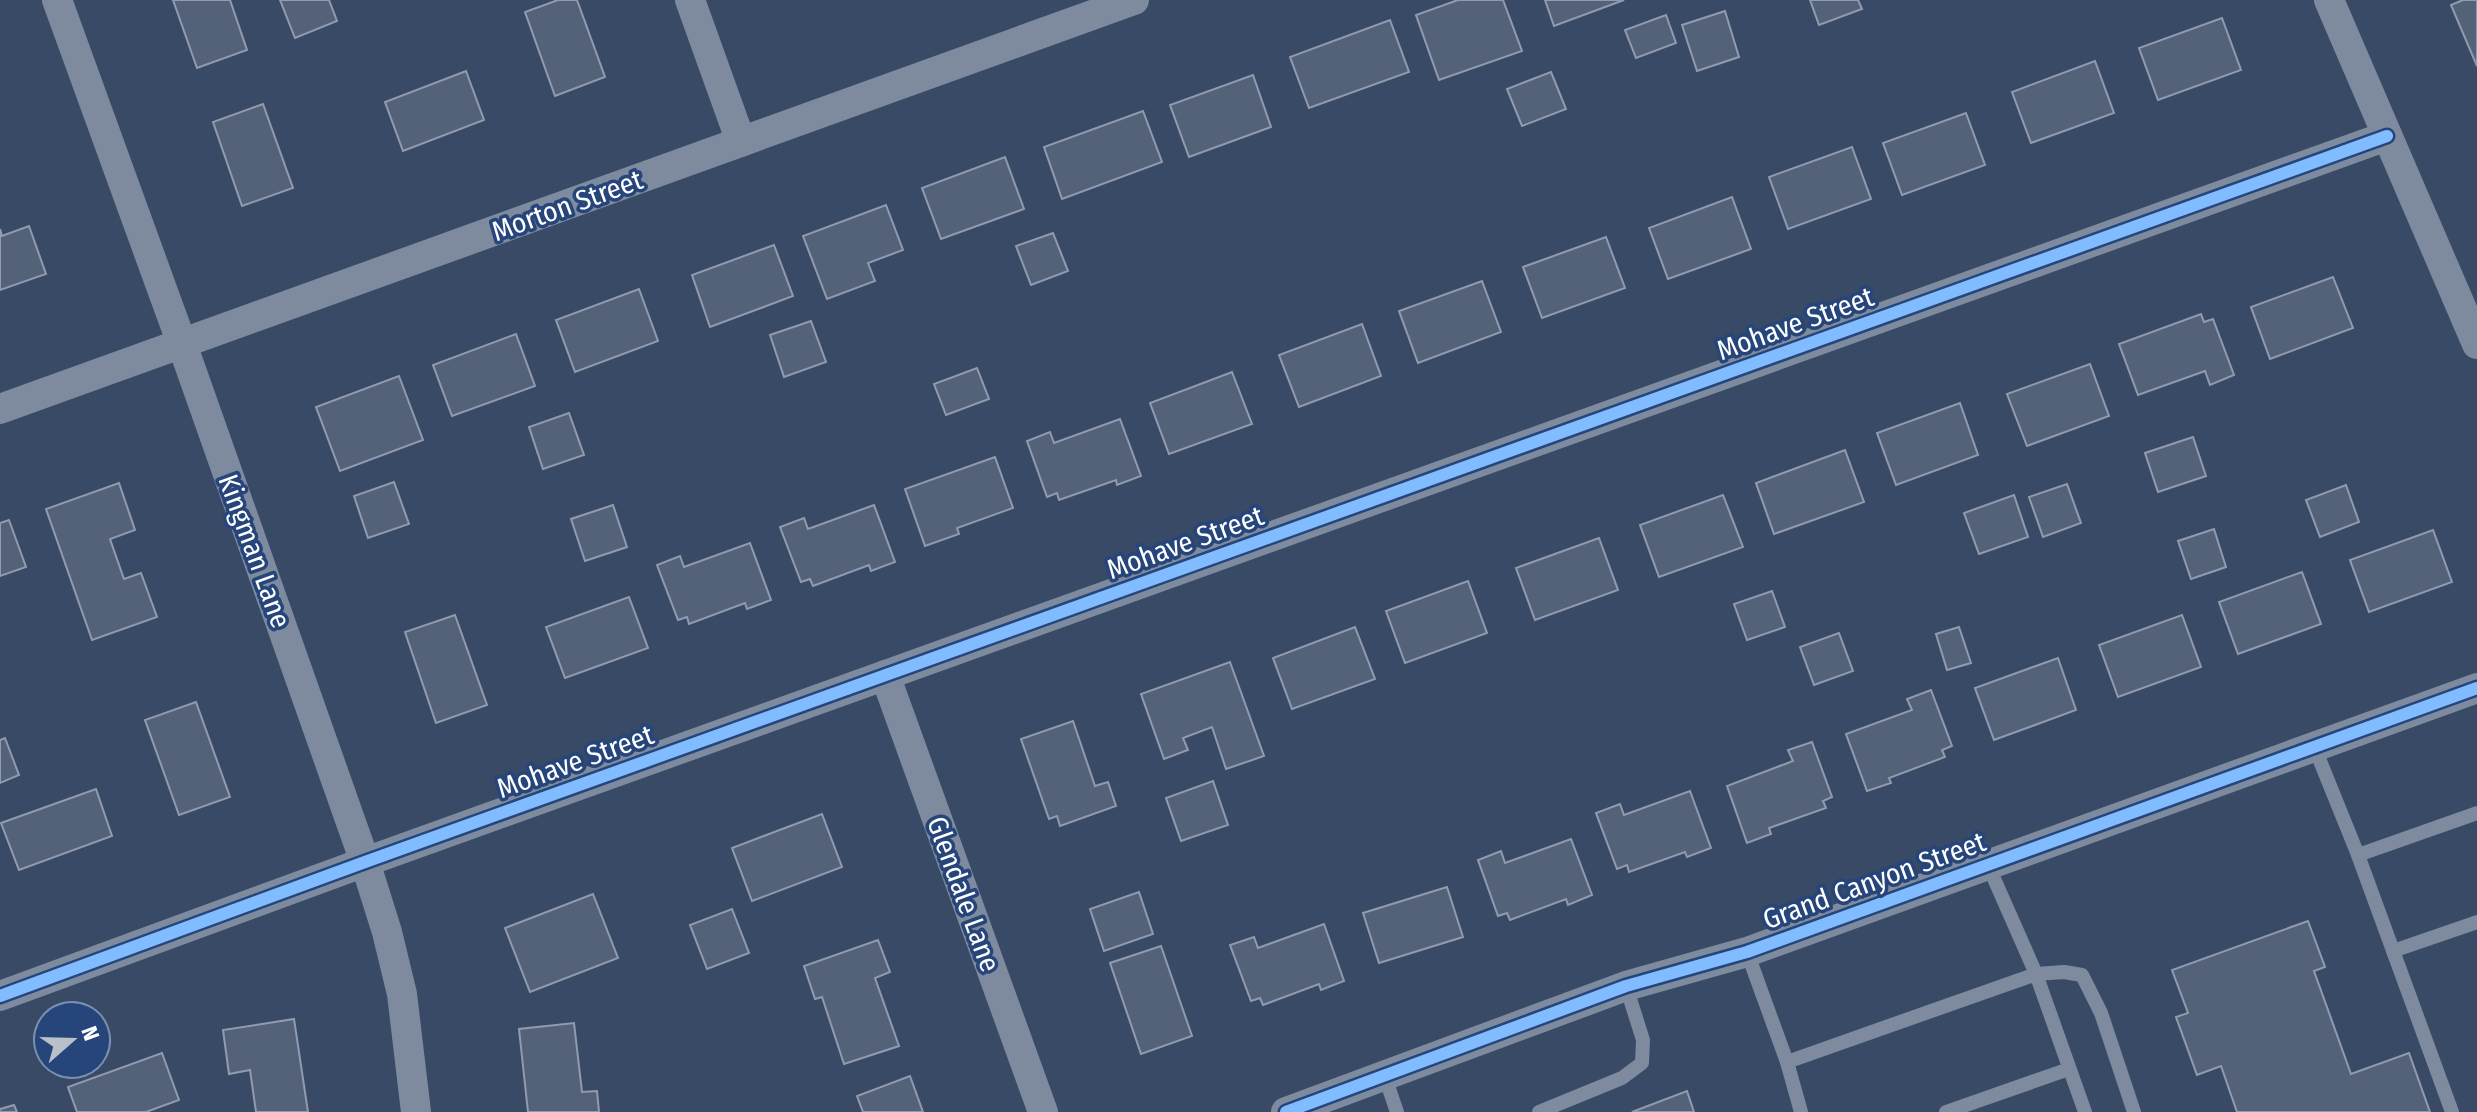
<svg xmlns="http://www.w3.org/2000/svg" width="2477" height="1112" viewBox="0 0 2477 1112" font-family="'Fira Sans Condensed',sans-serif">
	<style>
		.building { fill: #546279; stroke: #919bad; stroke-width: 2 }
		.lines { fill: none; stroke-linecap: round; stroke-linejoin: round }
		.service { stroke: #7e8b9e; stroke-width: 14 }
		.minor { stroke: #7e8b9e; stroke-width: 30 }
		.cycleway-casing { stroke: #26457a; stroke-width: 17 }
		.cycleway { stroke: #80bcff; stroke-width: 12 }
		.labels { text-anchor: middle; stroke-width: 7; stroke-linejoin: round; paint-order: stroke }
		.street-label { font-size: 28px; fill: #fff; stroke: #26457a }
	</style>
	<rect width="100%" height="100%" fill="#394a67"/>
	<g class="building">
		<polygon points="173,0 230,0 247,50 197,68"/>
		<polygon points="280,0 329,0 337,21 295,38"/>
		<polygon points="558,0 577,0 605,77 555,96 525,12"/>
		<polygon points="1458,0 1503,0 1522,51 1439,80 1416,15"/>
		<polygon points="1545,0 1624,0 1554,26"/>
		<polygon points="1810,0 1858,0 1862,9 1819,25"/>
		<polygon points="2463,0 2477,0 2477,66 2451,5"/>
		<polygon points="1725,11 1739,57 1697,71 1682,25"/>
		<polygon points="1666,15 1676,43 1636,58 1625,30"/>
		<polygon points="2222,18 2241,70 2158,100 2139,48"/>
		<polygon points="1390,20 1409,72 1309,108 1290,57"/>
		<polygon points="2095,61 2114,113 2031,143 2012,92"/>
		<polygon points="466,71 484,120 403,151 385,102"/>
		<polygon points="1551,72 1566,109 1522,126 1507,89"/>
		<polygon points="1253,75 1271,127 1189,157 1170,105"/>
		<polygon points="263,104 293,188 242,206 213,122"/>
		<polygon points="1143,111 1162,162 1062,199 1044,147"/>
		<polygon points="1966,113 1985,165 1902,195 1883,143"/>
		<polygon points="1852,147 1871,199 1788,229 1769,177"/>
		<polygon points="1005,157 1024,209 941,239 922,188"/>
		<polygon points="1732,197 1751,249 1668,279 1649,228"/>
		<polygon points="886,205 903,250 868,263 875,281 827,299 803,236"/>
		<polygon points="29,226 46,274 0,290 0,229 2,236"/>
		<polygon points="1053,233 1068,271 1031,285 1016,246"/>
		<polygon points="1606,237 1625,288 1542,318 1523,267"/>
		<polygon points="774,245 793,296 710,327 692,275"/>
		<polygon points="2333,277 2353,328 2270,359 2251,307"/>
		<polygon points="1482,281 1501,332 1418,363 1399,311"/>
		<polygon points="639,289 658,341 575,372 556,320"/>
		<polygon points="2201,314 2204,322 2213,319 2234,375 2210,385 2205,371 2138,395 2119,344"/>
		<polygon points="811,321 826,362 784,377 770,335"/>
		<polygon points="1362,324 1381,376 1299,407 1279,355"/>
		<polygon points="516,334 535,386 452,416 433,365"/>
		<polygon points="2090,364 2109,416 2027,446 2007,394"/>
		<polygon points="977,368 989,399 946,415 934,384"/>
		<polygon points="1232,372 1252,424 1169,454 1150,403"/>
		<polygon points="399,376 423,440 340,471 316,407"/>
		<polygon points="1960,403 1978,455 1896,485 1877,433"/>
		<polygon points="569,413 584,455 543,469 529,427"/>
		<polygon points="1120,419 1141,476 1117,485 1116,480 1059,500 1057,493 1047,497 1027,441 1050,432 1054,443"/>
		<polygon points="2193,437 2206,476 2158,492 2145,453"/>
		<polygon points="1845,450 1864,502 1774,534 1756,483"/>
		<polygon points="995,457 1013,508 957,528 959,534 925,546 905,489"/>
		<polygon points="394,482 409,524 368,538 354,496"/>
		<polygon points="119,483 135,530 110,539 124,579 141,573 157,617 92,640 46,509"/>
		<polygon points="2067,484 2081,523 2043,537 2029,497"/>
		<polygon points="2346,485 2359,522 2320,537 2306,500"/>
		<polygon points="1723,495 1743,547 1659,577 1640,525"/>
		<polygon points="2014,495 2028,537 1979,554 1964,513"/>
		<polygon points="613,505 627,547 585,561 571,519"/>
		<polygon points="874,505 895,562 871,571 869,565 813,586 810,579 801,582 780,527 804,518 808,529"/>
		<polygon points="9,520 26,567 0,576 0,523"/>
		<polygon points="2214,529 2226,567 2191,579 2178,541"/>
		<polygon points="2433,530 2452,582 2369,612 2350,560"/>
		<polygon points="1599,538 1618,590 1535,620 1516,568"/>
		<polygon points="750,543 771,600 747,609 745,603 689,624 687,617 678,620 657,565 680,556 684,567"/>
		<polygon points="2302,572 2321,624 2238,654 2219,602"/>
		<polygon points="1468,581 1487,633 1405,663 1386,611"/>
		<polygon points="1772,591 1785,627 1747,640 1734,604"/>
		<polygon points="629,597 648,648 565,678 546,627"/>
		<polygon points="455,615 487,705 436,723 405,632"/>
		<polygon points="2182,615 2201,667 2118,697 2099,645"/>
		<polygon points="1355,627 1375,679 1292,709 1273,658"/>
		<polygon points="1959,627 1971,663 1947,670 1936,634"/>
		<polygon points="1839,633 1853,671 1814,685 1800,647"/>
		<polygon points="2058,658 2076,710 1994,740 1975,688"/>
		<polygon points="1230,662 1264,756 1226,769 1212,727 1183,738 1188,750 1164,759 1141,694"/>
		<polygon points="1931,690 1952,746 1942,750 1945,757 1889,778 1891,783 1867,791 1846,734 1912,710 1907,699"/>
		<polygon points="196,702 230,797 179,815 145,720"/>
		<polygon points="1073,721 1095,786 1108,782 1116,806 1060,826 1057,816 1049,819 1021,739"/>
		<polygon points="5,738 19,775 0,783 0,740"/>
		<polygon points="1812,742 1832,797 1823,801 1826,808 1769,828 1771,834 1747,843 1727,786 1793,761 1788,750"/>
		<polygon points="1213,781 1228,825 1181,841 1166,798"/>
		<polygon points="96,789 112,836 19,870 1,823"/>
		<polygon points="1690,791 1711,848 1687,857 1685,852 1629,872 1627,865 1617,869 1596,813 1620,804 1624,815"/>
		<polygon points="822,814 842,867 752,901 732,848"/>
		<polygon points="1571,839 1592,895 1568,905 1566,899 1510,920 1507,913 1498,916 1478,860 1501,851 1505,863"/>
		<polygon points="1447,887 1463,937 1379,963 1363,913"/>
		<polygon points="1139,892 1153,934 1104,951 1090,909"/>
		<polygon points="593,894 618,958 530,992 505,928"/>
		<polygon points="732,909 749,953 707,969 690,925"/>
		<polygon points="2308,921 2325,967 2314,971 2351,1074 2409,1053 2430,1112 2237,1112 2221,1066 2197,1075 2176,1017 2188,1013 2172,970"/>
		<polygon points="1324,924 1344,981 1321,990 1319,984 1263,1005 1260,998 1251,1001 1230,945 1254,937 1258,948"/>
		<polygon points="878,940 890,972 875,978 899,1046 844,1064 822,997 815,999 804,966"/>
		<polygon points="1161,946 1192,1036 1141,1054 1110,963"/>
		<polygon points="294,1019 308,1112 256,1112 250,1070 229,1074 223,1030"/>
		<polygon points="574,1023 582,1092 597,1091 599,1112 528,1112 519,1029"/>
		<polygon points="162,1053 179,1100 146,1112 77,1112 68,1087"/>
		<polygon points="910,1076 923,1112 863,1112 857,1096"/>
		<polygon points="1687,1091 1694,1112 1632,1112"/>
		<polygon points="14,1105 17,1112 0,1112 0,1109"/>
	</g>
	<g class="lines">
		<g class="service">
			<polyline points="2314,746 2358,855 2452,1112"/>
			<polyline points="2358,855 2477,813"/>
			<polyline points="1988,865 2036,974 2064,972 2082,975 2101,1013 2134,1112"/>
			<polyline points="2393,951 2477,922"/>
			<polyline points="1747,952 1787,1062 1801,1112"/>
			<polyline points="1787,1062 2036,974 2085,1112"/>
			<polyline points="1384,1074 1397,1112"/>
			<polyline points="1539,1112 1622,1078 1642,1063 1643,1040 1626,986"/>
			<polyline points="1946,1112 2069,1069"/>
		</g>
		<g class="minor">
			<polyline points="57,0 182,344 365,862 387,932 402,994 416,1112"/>
			<polyline points="690,0 741,142"/>
			<polyline points="2329,0 2477,344"/>
			<polyline points="0,409 1134,0"/>
			<polyline points="885,675 1043,1112"/>
			<polyline points="0,996 365,862 2387,136"/>
			<polyline points="1286,1112 1626,986 1747,952 2477,688"/>
		</g>
		<g class="cycleway-casing">
			<g id="cycleway">
				<polyline points="0,996 365,862 2387,136"/>
				<polyline points="1286,1112 1626,986 1747,952 2477,688"/>
			</g>
		</g>
		<use href="#cycleway" class="cycleway"/>
	</g>
	<g class="labels">
		<g class="street-label">
			<text transform="translate(567 205) rotate(-20)" y="10">Morton Street</text>
			<text transform="translate(1795 323) rotate(-20)" y="10">Mohave Street</text>
			<text transform="translate(1185 542) rotate(-20)" y="10">Mohave Street</text>
			<text transform="translate(255 551) rotate(70)" y="10">Kingman Lane</text>
			<text transform="translate(575 761) rotate(-20)" y="10">Mohave Street</text>
			<text transform="translate(1874 880) rotate(-20)" y="10">Grand Canyon Street</text>
			<text transform="translate(964 894) rotate(70)" y="10">Glendale Lane</text>
		</g>
	</g>
	<g transform="translate(72 1040) rotate(70)"><circle r="38" fill="#26457a" stroke="#7d8faf" stroke-width="2"/>
	<path d="M0-6L14 30L0 20L-14 30Z" fill="#bac0ca"/>
	<text y="-12" font-size="22" font-weight="bold" text-anchor="middle" fill="#ffffff">N</text>
	</g>
</svg>
